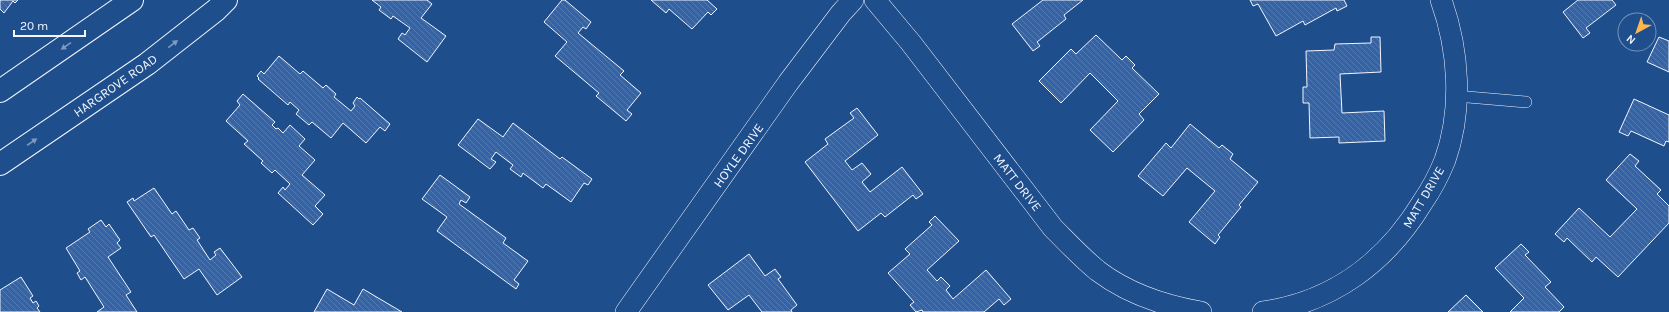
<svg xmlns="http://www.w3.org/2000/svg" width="1669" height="312" viewBox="0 0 1669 312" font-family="Karla,sans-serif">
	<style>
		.building { fill: url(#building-back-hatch); stroke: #f2f6ff }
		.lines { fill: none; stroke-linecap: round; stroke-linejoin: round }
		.lane-casing { stroke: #f2f6ff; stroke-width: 12 }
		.street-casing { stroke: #f2f6ff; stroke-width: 22 }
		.secondary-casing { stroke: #f2f6ff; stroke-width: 24 }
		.lane { stroke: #1f4e8c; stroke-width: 11 }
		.street { stroke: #1f4e8c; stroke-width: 21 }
		.secondary { stroke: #1f4e8c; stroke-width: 22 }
		.oneway { fill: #7e9ac0 }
		.labels { text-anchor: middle; stroke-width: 3; stroke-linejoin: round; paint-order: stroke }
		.street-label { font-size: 13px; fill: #f2f6ff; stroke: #1f4e8c }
	</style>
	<defs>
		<pattern id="building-back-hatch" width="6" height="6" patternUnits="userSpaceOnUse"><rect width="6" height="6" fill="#3563a3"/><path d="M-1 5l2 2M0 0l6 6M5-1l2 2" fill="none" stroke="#537ab1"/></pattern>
	</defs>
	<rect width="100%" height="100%" fill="#1f4e8c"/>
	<g class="building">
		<polygon points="0,0 18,0 15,3 13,1 4,13 0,9"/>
		<polygon points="372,0 427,0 432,4 421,18 446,36 427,62 398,39 402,33 405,35 410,28 393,16 391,19 379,10 381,7"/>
		<polygon points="562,0 565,0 591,22 586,29 583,27 578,33 624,71 620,75 641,93 627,110 632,114 626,121 596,96 599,93 555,56 567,42 544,22"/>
		<polygon points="651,0 707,0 717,9 711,15 708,12 692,29 669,9 666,13"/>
		<polygon points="1043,0 1083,0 1064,15 1066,19 1037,42 1040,46 1033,51 1012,24"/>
		<polygon points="1250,0 1344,0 1347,6 1337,11 1336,8 1305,25 1303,21 1276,36 1258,4 1253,6"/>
		<polygon points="1578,0 1612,0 1616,5 1586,28 1590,33 1583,38 1563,12"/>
		<polygon points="1096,35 1122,60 1126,56 1135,65 1132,68 1159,94 1139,114 1144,120 1113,152 1090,130 1118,101 1090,73 1061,103 1039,81 1071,49 1076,54"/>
		<polygon points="1371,37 1380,37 1381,72 1340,74 1342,113 1384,111 1385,141 1339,143 1339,137 1310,138 1309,103 1303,103 1303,87 1307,87 1306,51 1334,50 1335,44 1371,43"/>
		<polygon points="1659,37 1669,41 1669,72 1647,62"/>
		<polygon points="279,56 300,74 303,71 323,88 326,85 336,94 334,97 351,111 355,106 353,103 357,97 359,99 360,98 390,124 385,131 380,127 366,143 343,123 331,138 312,122 309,125 296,114 299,110 290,102 288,105 258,79 259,78 257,76 261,71 264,74"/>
		<polygon points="243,94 275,122 272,125 276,129 278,128 283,133 290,125 305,139 299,146 315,160 302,175 325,195 315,206 323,214 313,225 278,193 283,187 285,190 290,184 275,170 272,173 261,163 263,161 244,144 248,141 226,121 240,105 237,101"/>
		<polygon points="1634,99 1669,115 1669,142 1666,141 1664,146 1631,131 1628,136 1619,132"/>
		<polygon points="857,108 878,135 845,161 852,170 862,163 871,174 862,182 870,192 902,167 923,194 916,199 913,195 885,217 881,213 858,231 805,162 828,144 825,139 854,118 850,113"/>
		<polygon points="478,119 503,137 513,123 560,159 562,157 592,179 588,185 584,183 571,202 546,184 543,188 523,173 521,177 510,169 513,165 496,152 491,159 496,162 490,169 458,145"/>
		<polygon points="1190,124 1219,148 1222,145 1233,154 1230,159 1258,182 1239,205 1241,207 1218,235 1220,237 1215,244 1189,222 1215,191 1187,168 1163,196 1138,176 1166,143 1171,148"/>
		<polygon points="1630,154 1639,161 1635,166 1661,190 1657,194 1669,206 1669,223 1618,277 1596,257 1592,262 1567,238 1564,242 1555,234 1579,208 1610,237 1637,209 1606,180"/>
		<polygon points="440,175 470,197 466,203 461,200 459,204 506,238 503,243 528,261 514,280 519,284 516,289 437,231 447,217 422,199"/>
		<polygon points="154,188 172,214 176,211 189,230 193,228 200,238 197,240 210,260 216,255 214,252 220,248 242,277 217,295 199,269 184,279 154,235 151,237 127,202 133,198 134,201"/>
		<polygon points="935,216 959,241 927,270 937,281 941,277 950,286 946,290 953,299 986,270 1011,299 1004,305 999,299 984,312 923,312 922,310 916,312 910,305 914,302 888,273 910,254 905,249 932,225 929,222"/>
		<polygon points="101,220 106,227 109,224 120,240 117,243 121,248 108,257 131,292 126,295 137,312 97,312 104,307 85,277 81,280 77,273 80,271 66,248 90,232 88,229"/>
		<polygon points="1521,244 1529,252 1525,255 1551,282 1545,287 1564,307 1559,312 1510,312 1524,298 1495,268"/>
		<polygon points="749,254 765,276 775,269 781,277 778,279 797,305 791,310 792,312 762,312 749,295 728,310 708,285"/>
		<polygon points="21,277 33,296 30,298 33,303 36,301 39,306 37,308 40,312 0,312 0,290"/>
		<polygon points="327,289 354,305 363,289 402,312 314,312"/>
		<polygon points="1466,295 1483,312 1448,312"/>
	</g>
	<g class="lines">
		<g class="lane-casing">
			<polyline id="lane" points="1456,96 1526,102"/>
		</g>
		<g class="street-casing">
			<g id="street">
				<path d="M875,0L911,43L1053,228C1068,243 1082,258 1098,271C1127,293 1166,306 1201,312"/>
				<polyline points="626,312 788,83 841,13 853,0"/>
				<path d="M1263,312C1333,302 1386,262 1422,203C1431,190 1439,175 1445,160C1463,109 1459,50 1441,0"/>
			</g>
		</g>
		<g class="secondary-casing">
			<g id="secondary">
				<polyline points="0,91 132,0"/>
				<polyline points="0,164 147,64 216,10 226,0"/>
			</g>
		</g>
		<use href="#lane" class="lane"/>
		<use href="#street" class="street"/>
		<use href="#secondary" class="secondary"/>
	</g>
	<defs><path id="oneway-solid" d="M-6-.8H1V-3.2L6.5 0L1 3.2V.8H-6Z"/></defs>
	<g class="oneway">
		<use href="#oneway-solid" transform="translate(173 44) rotate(-38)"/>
		<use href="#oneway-solid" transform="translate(66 46) rotate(146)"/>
		<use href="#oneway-solid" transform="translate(32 142) rotate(-34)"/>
	</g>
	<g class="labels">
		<g class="street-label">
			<text transform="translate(115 85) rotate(-35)" y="5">HARGROVE ROAD</text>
			<text transform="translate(738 155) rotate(-54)" y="5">HOYLE DRIVE</text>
			<text transform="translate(1018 182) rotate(52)" y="5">MATT DRIVE</text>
			<text transform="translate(1423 197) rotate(-60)" y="5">MATT DRIVE</text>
		</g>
	</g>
	<g transform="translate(1637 32) rotate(220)"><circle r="19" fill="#1f4e8c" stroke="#7391ba"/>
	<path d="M0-3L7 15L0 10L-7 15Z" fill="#ffb74d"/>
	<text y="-6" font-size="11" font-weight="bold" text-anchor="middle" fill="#f2f6ff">N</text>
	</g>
	<path d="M14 30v6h71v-6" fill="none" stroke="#f2f6ff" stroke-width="2"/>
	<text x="20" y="30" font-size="12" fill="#f2f6ff" stroke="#1f4e8c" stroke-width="3" paint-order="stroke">20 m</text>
</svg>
